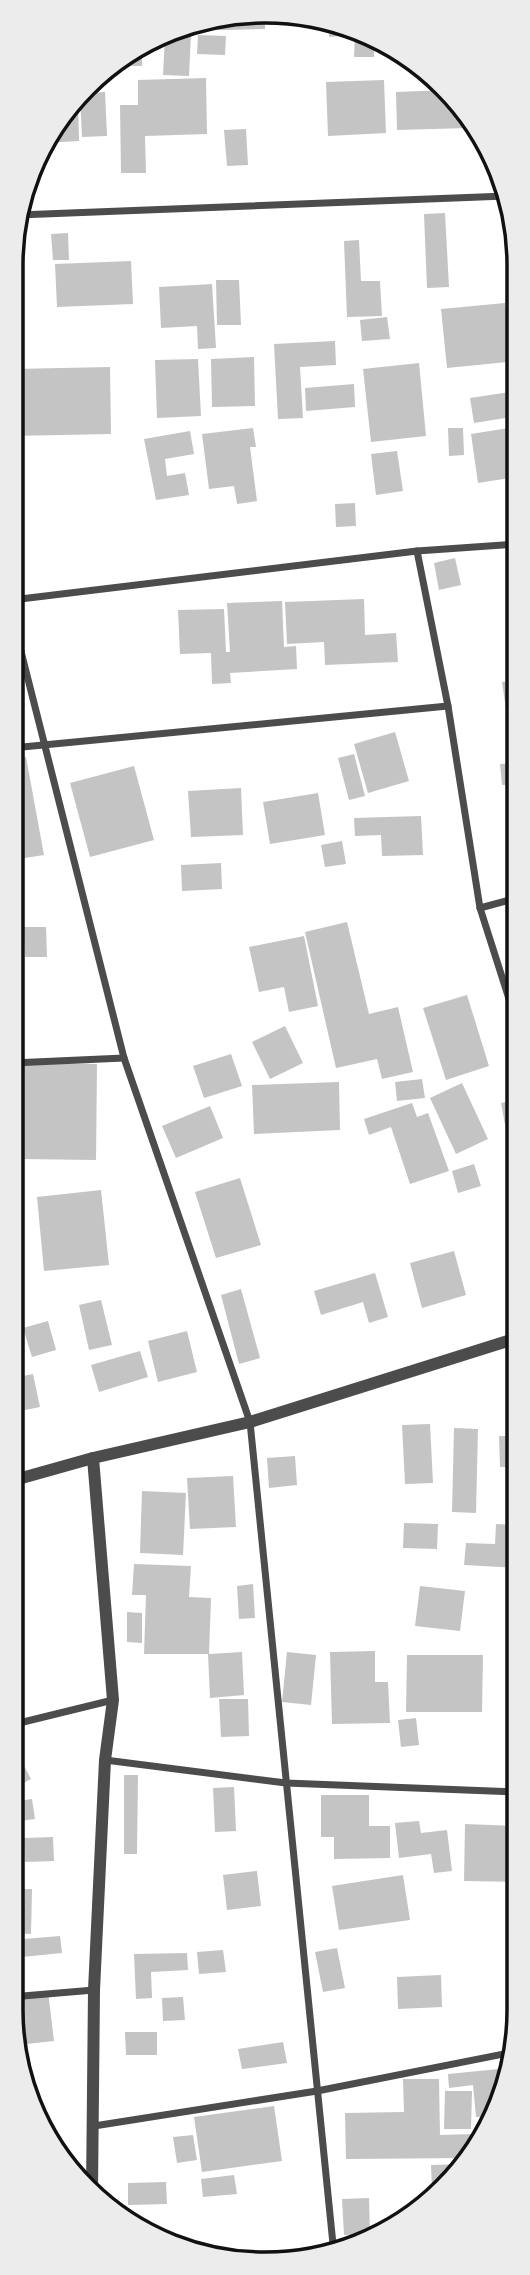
<svg xmlns="http://www.w3.org/2000/svg" width="530" height="2275" viewBox="0 0 530 2275" font-family="'Libre Baskerville',serif">
	<style>
		.building { fill: #c4c4c4 }
		.lines { fill: none; stroke-linecap: round; stroke-linejoin: round }
		.minor { stroke: #4c4c4c; stroke-width: 7 }
		.tertiary { stroke: #4c4c4c; stroke-width: 12 }
		.rim { fill: none; stroke: #111; stroke-width: 3.5 }
	</style>
	<rect width="100%" height="100%" fill="#fff"/>
	<g class="building">
		<polygon points="265,15 265,29 184,31 184,27 200,19"/>
		<polygon points="328,22 350,28 350,35 329,37"/>
		<polygon points="174,32 191,33 189,76 163,75 165,36"/>
		<polygon points="355,32 374,36 374,57 354,57"/>
		<polygon points="198,35 226,36 225,55 197,54"/>
		<polygon points="142,47 142,66 115,66 115,61"/>
		<polygon points="206,78 207,134 145,136 146,173 121,173 120,105 138,105 138,80"/>
		<polygon points="384,80 386,133 328,136 326,82"/>
		<polygon points="445,86 467,116 468,128 397,130 396,92 446,90"/>
		<polygon points="105,92 107,136 82,137 80,97 84,93"/>
		<polygon points="78,100 79,141 43,143 45,137"/>
		<polygon points="246,129 248,165 227,166 224,130"/>
		<polygon points="445,213 449,287 427,288 424,214"/>
		<polygon points="68,233 69,260 53,260 51,234"/>
		<polygon points="359,240 361,281 380,281 382,316 347,317 344,241"/>
		<polygon points="131,261 133,304 57,307 55,264"/>
		<polygon points="216,280 239,280 241,325 217,325"/>
		<polygon points="212,284 216,348 198,349 197,326 161,328 159,287"/>
		<polygon points="505,303 507,321 517,320 517,361 447,368 441,309"/>
		<polygon points="387,317 390,339 362,341 360,320"/>
		<polygon points="335,341 336,365 300,367 303,418 278,419 274,344"/>
		<polygon points="254,357 255,406 212,407 211,359"/>
		<polygon points="198,359 201,416 157,418 155,360"/>
		<polygon points="419,363 426,436 371,442 363,369"/>
		<polygon points="110,367 111,434 12,436 13,369"/>
		<polygon points="354,384 355,407 306,411 305,388"/>
		<polygon points="517,391 517,416 474,423 470,398"/>
		<polygon points="514,427 517,477 478,483 471,434"/>
		<polygon points="253,428 256,447 250,447 257,501 237,504 234,486 209,489 202,434"/>
		<polygon points="448,428 463,428 464,455 449,456"/>
		<polygon points="190,431 194,454 165,459 167,476 185,473 189,495 156,500 144,439"/>
		<polygon points="397,451 403,491 376,495 371,454"/>
		<polygon points="355,503 356,526 336,527 335,504"/>
		<polygon points="455,558 461,585 439,590 434,563"/>
		<polygon points="364,599 365,635 396,633 398,662 325,665 324,642 287,644 285,602"/>
		<polygon points="282,601 284,647 296,646 297,669 230,673 231,683 212,684 211,653 180,654 178,610 224,609 226,652 230,652 227,603"/>
		<polygon points="517,680 517,715 507,716 502,682"/>
		<polygon points="395,732 409,781 368,793 354,744"/>
		<polygon points="354,754 365,796 349,800 338,758"/>
		<polygon points="26,757 44,855 12,860 12,760"/>
		<polygon points="517,763 517,784 502,785 500,764"/>
		<polygon points="134,766 154,840 90,857 70,783"/>
		<polygon points="241,788 243,835 191,837 188,791"/>
		<polygon points="318,793 325,835 270,844 263,802"/>
		<polygon points="421,816 423,855 382,856 381,835 355,836 354,818"/>
		<polygon points="342,841 346,864 325,867 321,845"/>
		<polygon points="221,863 222,889 182,891 181,865"/>
		<polygon points="347,922 369,1014 398,1007 413,1072 382,1079 377,1059 336,1068 305,932"/>
		<polygon points="24,927 46,927 47,957 25,957"/>
		<polygon points="304,936 318,1006 289,1012 284,987 259,992 249,947"/>
		<polygon points="12,961 19,961 20,986 12,986"/>
		<polygon points="467,995 489,1066 446,1080 423,1008"/>
		<polygon points="285,1026 303,1063 270,1079 252,1042"/>
		<polygon points="231,1054 242,1086 204,1098 193,1066"/>
		<polygon points="12,1062 97,1064 96,1160 20,1159 21,1095 12,1095"/>
		<polygon points="422,1079 425,1098 397,1101 395,1082"/>
		<polygon points="339,1082 340,1130 254,1134 252,1085"/>
		<polygon points="462,1083 488,1139 456,1154 430,1098"/>
		<polygon points="517,1100 517,1139 508,1141 501,1103"/>
		<polygon points="412,1103 417,1117 428,1113 449,1171 410,1184 391,1127 369,1135 364,1119"/>
		<polygon points="210,1106 223,1138 176,1158 162,1126"/>
		<polygon points="474,1164 481,1186 458,1193 452,1171"/>
		<polygon points="240,1178 261,1245 216,1258 195,1192"/>
		<polygon points="101,1190 109,1265 44,1271 37,1197"/>
		<polygon points="454,1251 466,1295 422,1308 410,1263"/>
		<polygon points="375,1273 388,1317 369,1323 363,1302 321,1315 314,1291"/>
		<polygon points="241,1289 260,1358 239,1364 221,1295"/>
		<polygon points="101,1300 112,1345 89,1350 79,1305"/>
		<polygon points="48,1321 56,1350 32,1357 23,1328"/>
		<polygon points="187,1331 197,1372 158,1382 148,1341"/>
		<polygon points="140,1351 148,1377 99,1392 91,1365"/>
		<polygon points="33,1374 40,1407 20,1411 13,1378"/>
		<polygon points="430,1424 433,1483 405,1484 402,1425"/>
		<polygon points="454,1428 478,1429 476,1513 452,1512"/>
		<polygon points="499,1436 517,1436 517,1467 500,1467"/>
		<polygon points="295,1456 297,1485 269,1488 267,1458"/>
		<polygon points="517,1470 517,1507 511,1507 508,1471"/>
		<polygon points="233,1476 236,1527 190,1529 187,1478"/>
		<polygon points="142,1491 186,1493 183,1555 140,1553"/>
		<polygon points="404,1523 438,1524 437,1549 403,1548"/>
		<polygon points="496,1524 517,1525 517,1568 464,1565 466,1543 495,1544"/>
		<polygon points="134,1564 191,1566 189,1597 211,1598 209,1654 242,1652 244,1695 210,1698 208,1654 144,1654 146,1595 132,1595"/>
		<polygon points="253,1584 255,1618 239,1619 237,1586"/>
		<polygon points="420,1586 465,1591 460,1631 415,1626"/>
		<polygon points="127,1612 142,1613 142,1643 127,1642"/>
		<polygon points="375,1651 375,1682 388,1682 390,1723 332,1724 330,1652"/>
		<polygon points="287,1652 316,1655 311,1705 282,1702"/>
		<polygon points="407,1655 483,1655 482,1712 406,1712"/>
		<polygon points="219,1699 248,1699 249,1736 221,1737"/>
		<polygon points="416,1718 419,1745 401,1747 398,1720"/>
		<polygon points="22,1762 31,1779 11,1790 11,1768"/>
		<polygon points="124,1775 138,1775 137,1854 124,1854"/>
		<polygon points="234,1787 236,1831 215,1832 213,1788"/>
		<polygon points="321,1795 369,1795 369,1826 390,1826 390,1858 334,1859 334,1837 321,1837"/>
		<polygon points="32,1799 35,1819 11,1822 11,1802"/>
		<polygon points="419,1821 421,1833 447,1830 452,1871 434,1873 431,1854 399,1858 395,1823"/>
		<polygon points="465,1824 517,1826 517,1882 464,1881"/>
		<polygon points="53,1837 54,1861 25,1862 24,1838"/>
		<polygon points="257,1871 261,1906 227,1910 223,1875"/>
		<polygon points="403,1875 410,1920 339,1930 332,1886"/>
		<polygon points="11,1889 32,1889 31,1934 11,1933"/>
		<polygon points="60,1936 62,1953 12,1958 11,1940"/>
		<polygon points="337,1948 345,1988 323,1992 315,1952"/>
		<polygon points="223,1950 226,1972 199,1974 197,1952"/>
		<polygon points="187,1953 188,1970 151,1972 152,1998 136,1999 134,1954"/>
		<polygon points="441,1975 442,2007 398,2009 397,1977"/>
		<polygon points="48,1991 54,2041 17,2045 11,1996"/>
		<polygon points="183,1997 185,2020 163,2021 162,1998"/>
		<polygon points="125,2032 157,2032 157,2055 126,2055"/>
		<polygon points="283,2042 287,2063 242,2069 238,2049"/>
		<polygon points="509,2068 493,2116 476,2117 473,2085 449,2088 448,2074"/>
		<polygon points="403,2079 439,2079 440,2135 474,2134 474,2150 467,2158 346,2159 345,2113 404,2112"/>
		<polygon points="445,2091 472,2091 471,2129 444,2129"/>
		<polygon points="274,2106 282,2161 202,2172 194,2117"/>
		<polygon points="193,2135 197,2160 177,2163 173,2137"/>
		<polygon points="462,2164 439,2190 432,2191 431,2165"/>
		<polygon points="234,2175 237,2194 203,2197 201,2179"/>
		<polygon points="166,2182 167,2204 128,2205 128,2183"/>
		<polygon points="436,2193 435,2195 422,2210 421,2194"/>
		<polygon points="369,2198 370,2234 344,2235 342,2199"/>
		<polygon points="255,2250 255,2263 248,2264 206,2253"/>
	</g>
	<g class="lines">
		<g class="minor">
			<polyline points="18,215 506,196"/>
			<polyline points="417,551 448,706 480,908 517,1024"/>
			<polyline points="12,600 417,551 517,544"/>
			<polyline points="12,616 124,1058 250,1422 334,2254"/>
			<polyline points="12,748 448,706"/>
			<polyline points="480,908 517,898"/>
			<polyline points="12,1063 124,1058"/>
			<polyline points="11,1725 113,1700"/>
			<polyline points="105,1760 286,1783 517,1792"/>
			<polyline points="11,1997 94,1990"/>
			<polyline points="94,2126 317,2091 514,2052"/>
		</g>
		<g class="tertiary">
			<polyline points="11,1481 93,1458 250,1422 517,1338"/>
			<polyline points="92,2192 94,1990 105,1760 113,1700 93,1458"/>
		</g>
	</g>
	<path d="M0 0H530V2275H0ZM265 23H265A242 242 0 0 1 507 265V2010A242 242 0 0 1 265 2252H265A242 242 0 0 1 23 2010V265A242 242 0 0 1 265 23Z" fill="#ececec" fill-rule="evenodd"/>
	<path class="rim" d="M265 23H265A242 242 0 0 1 507 265V2010A242 242 0 0 1 265 2252H265A242 242 0 0 1 23 2010V265A242 242 0 0 1 265 23Z"/>
</svg>
